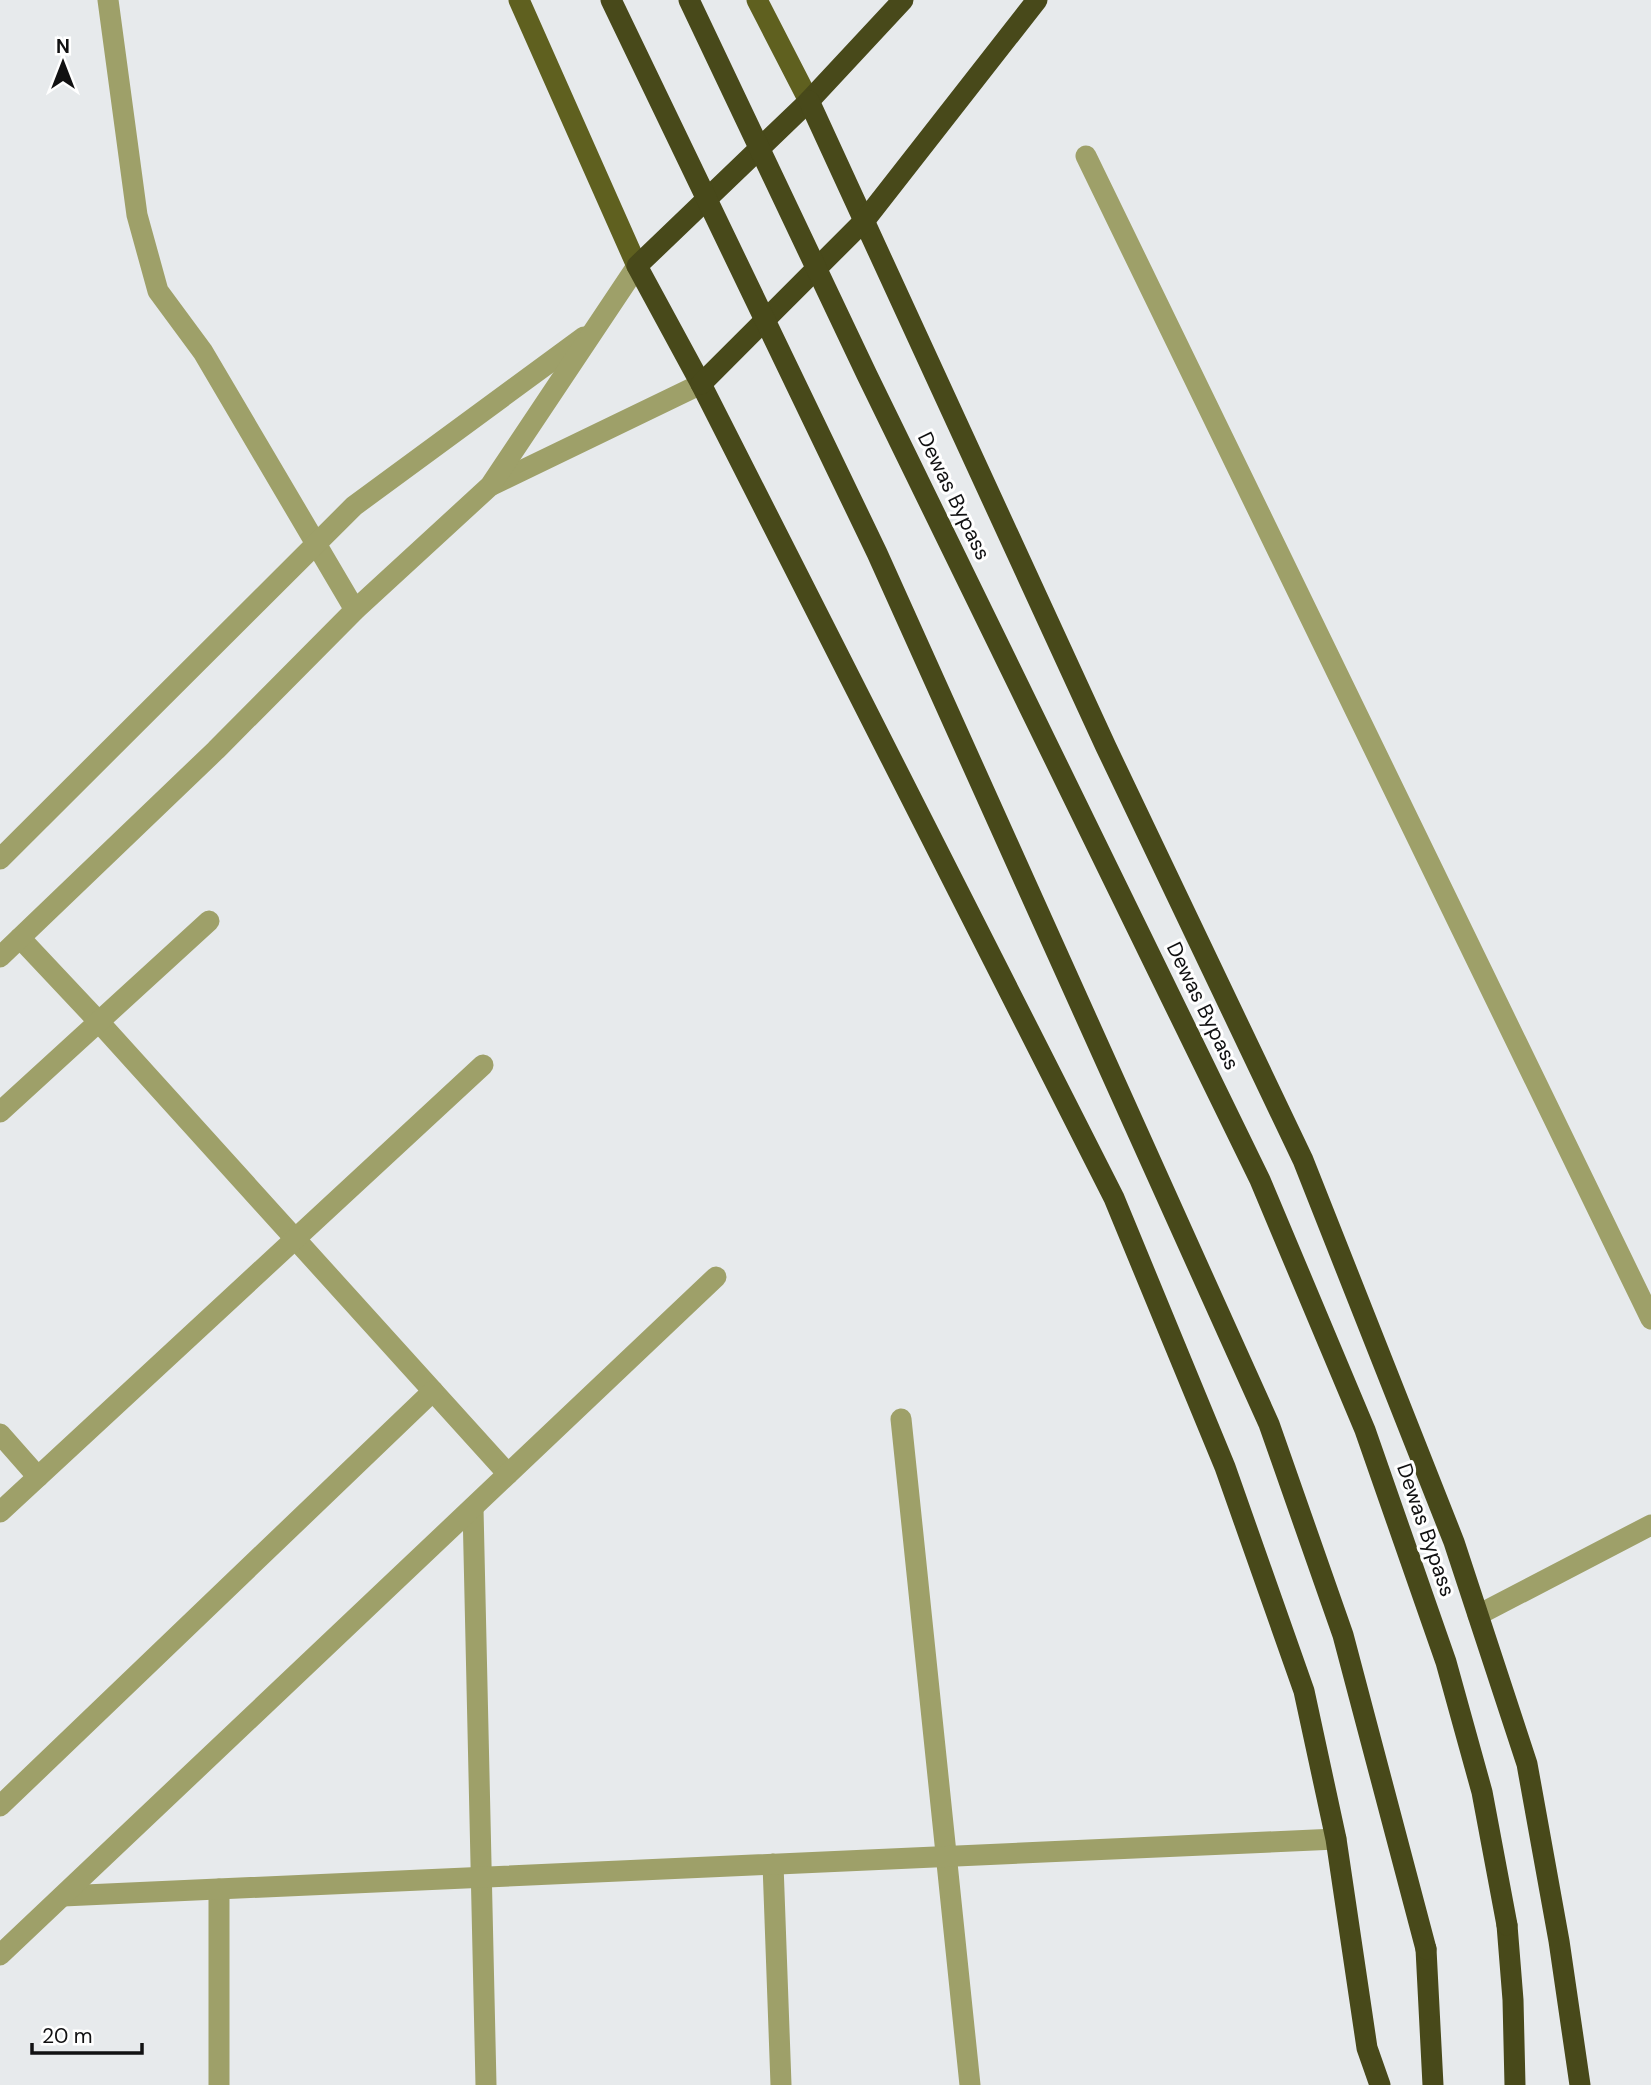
<svg xmlns="http://www.w3.org/2000/svg" width="1651" height="2085" viewBox="0 0 1651 2085" font-family="'DM Sans',sans-serif">
	<style>
		.lines { fill: none; stroke-linecap: round; stroke-linejoin: round }
		.minor { stroke: #9ea069; stroke-width: 21 }
		.major { stroke: #5f601f; stroke-width: 21 }
		.highway { stroke: #48491a; stroke-width: 21 }
		.highway-bridge { stroke: #48491a; stroke-width: 21 }
		.labels { text-anchor: middle; stroke-width: 6; stroke-linejoin: round; paint-order: stroke }
		.street-label { font-size: 21px; fill: #111112; stroke: #fff }
	</style>
	<rect width="100%" height="100%" fill="#e7eaec"/>
	<g class="lines">
		<g class="minor">
			<polyline points="108,0 137,215 158,291 203,352 355,610"/>
			<polyline points="1086,156 1651,1319"/>
			<polyline points="492,485 701,384"/>
			<polyline points="0,859 354,506 584,337"/>
			<polyline points="20,938 99,1022 508,1474"/>
			<polyline points="0,957 216,750 355,610 490,486 637,266"/>
			<polyline points="0,1112 209,921"/>
			<polyline points="901,1419 970,2085"/>
			<polyline points="0,1434 38,1477"/>
			<polyline points="473,1508 486,2085"/>
			<polyline points="0,1512 483,1065"/>
			<polyline points="1478,1615 1651,1525"/>
			<polyline points="0,1806 433,1391"/>
			<polyline points="773,1864 781,2085"/>
			<polyline points="219,1889 219,2085"/>
			<polyline points="63,1896 1336,1839"/>
			<polyline points="0,1955 716,1277"/>
		</g>
		<g class="major">
			<polyline points="519,0 637,266"/>
			<polyline points="757,0 809,101"/>
		</g>
		<g class="highway">
			<polyline points="903,0 809,101 637,266 701,384 1114,1198 1225,1467 1304,1691 1336,1839 1367,2048 1380,2085"/>
			<polyline points="809,101 1106,747 1303,1160 1454,1542 1527,1764 1559,1941 1580,2085"/>
			<polyline points="701,384 865,220 1037,0"/>
			<polyline points="1507,1925 1513,2000 1515,2085"/>
			<polyline points="1426,1949 1433,2085"/>
		</g>
		<g class="highway-bridge">
			<polyline points="611,0 877,553 1269,1424 1343,1635 1426,1949"/>
			<polyline points="689,0 867,375 1260,1180 1365,1430 1446,1662 1482,1792 1507,1925"/>
		</g>
	</g>
	<g class="labels">
		<g class="street-label">
			<text transform="translate(954 496) rotate(64)" y="7">Dewas Bypass</text>
			<text transform="translate(1203 1006) rotate(64)" y="7">Dewas Bypass</text>
			<text transform="translate(1426 1530) rotate(71)" y="7">Dewas Bypass</text>
		</g>
	</g>
	<g transform="translate(63 63)" stroke="#ffffff" stroke-width="5" paint-order="stroke">
	<path d="M0-5L12 26L0 18L-12 26Z" fill="#111112"/>
	<text y="-10" font-size="19" font-weight="bold" text-anchor="middle" fill="#111112">N</text>
	</g>
	<path d="M32 2043v10h110v-10" fill="none" stroke="#111112" stroke-width="3.5"/>
	<text x="42" y="2043" font-size="21" fill="#111112" stroke="#ffffff" stroke-width="5" paint-order="stroke">20 m</text>
</svg>
